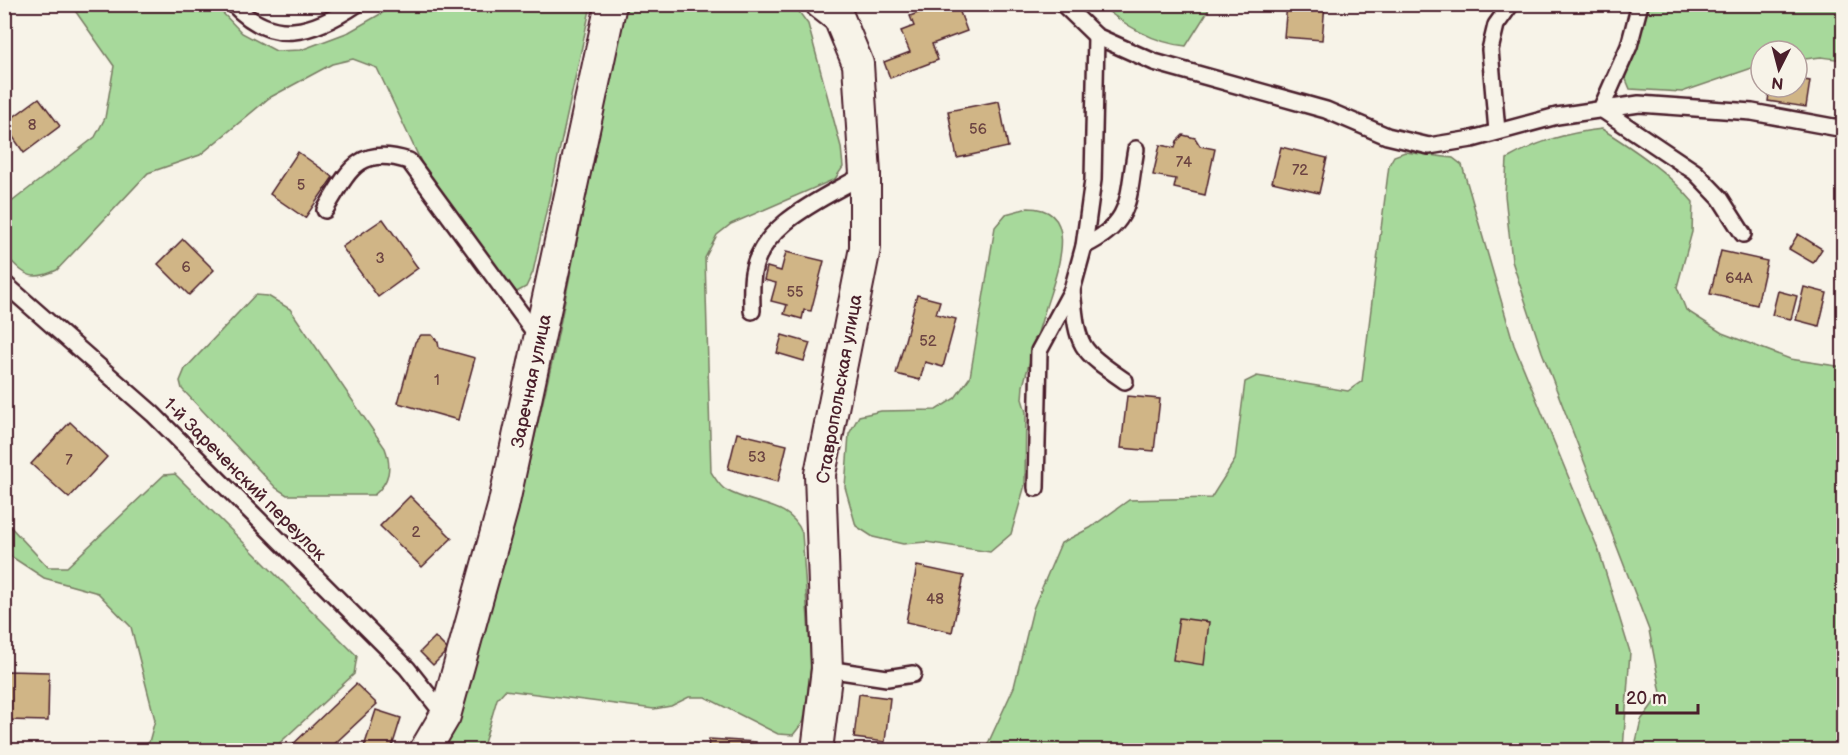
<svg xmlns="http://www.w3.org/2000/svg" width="1848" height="755" viewBox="0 0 1848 755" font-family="'Balsamiq Sans',sans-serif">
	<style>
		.green { fill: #a7d99b; stroke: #787c63; stroke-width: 1.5 }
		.building { fill: #d0b586; stroke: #4a1f2b; stroke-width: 1.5 }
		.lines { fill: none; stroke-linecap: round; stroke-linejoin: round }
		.service-casing { stroke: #4a1f2b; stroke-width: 20 }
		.minor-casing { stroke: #4a1f2b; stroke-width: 34 }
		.service { stroke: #f7f3e8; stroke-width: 15 }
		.minor { stroke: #f7f3e8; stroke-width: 30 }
		.labels { text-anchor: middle; stroke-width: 6; stroke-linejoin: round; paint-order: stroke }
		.number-label { font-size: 15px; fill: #6c4442 }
		.street-label { font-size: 18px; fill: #4a1f2b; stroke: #f7f3e8 }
	</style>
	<rect width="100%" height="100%" fill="#f7f3e8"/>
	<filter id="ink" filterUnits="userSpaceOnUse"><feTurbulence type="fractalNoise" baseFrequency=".0167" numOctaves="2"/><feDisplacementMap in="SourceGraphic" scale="12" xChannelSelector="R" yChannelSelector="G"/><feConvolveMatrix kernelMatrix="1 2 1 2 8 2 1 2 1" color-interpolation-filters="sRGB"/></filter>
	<g filter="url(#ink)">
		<g class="green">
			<polygon points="1833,4 1843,12 1843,60 1821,57 1797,60 1797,51 1761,51 1761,65 1682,92 1630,89 1625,77 1650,5"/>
			<path d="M71,5H215L242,33L276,51L301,50L349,32L396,5H591L533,272L526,287L515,293L497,274L431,183L377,68L353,59L332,64L269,98L200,155L148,173L57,270C29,283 25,274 5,255V207L95,137L105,118L114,66Z"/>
			<path d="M625,5H794L808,24L841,147L843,167L835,179L731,224L717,235L705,258L711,472C715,478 720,487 726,490C752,506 790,501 802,533L811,664L804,721L793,735L778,734L705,697H689L671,706L654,709L505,690L497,699L482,750H444L518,510L555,349Z"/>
			<path d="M1100,5H1209L1208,11L1186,46C1153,43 1125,25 1100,5Z"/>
			<path d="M1602,129C1635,150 1668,172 1693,202L1692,232L1677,287L1686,310L1722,333L1790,359L1843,367V750H1634L1641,720L1661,693L1649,630L1542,352L1512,261L1505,195L1507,159C1538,141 1566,133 1602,129Z"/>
			<polygon points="1405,152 1453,158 1462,165 1514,345 1599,551 1630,652 1623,750 985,750 1014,687 1033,609 1061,543 1090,528 1129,500 1211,498 1235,460 1245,382 1257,376 1348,391 1362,381 1389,165 1394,156"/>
			<path d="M1028,208C1085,208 1054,279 1045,310C1037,335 1030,360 1023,386L1022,399L1026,412L1025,485L1011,534L990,552L926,542L903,544L873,537L856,526L845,487L849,434L859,416L881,411L936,410L955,398L970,377L995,227L1006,214Z"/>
			<path d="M255,295L268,296L290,309L385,448C392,467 390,482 374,495H287L276,488L182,389L180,381L185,369Z"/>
			<polygon points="175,474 357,656 354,674 272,750 140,750 149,742 155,720 131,627 98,593 44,578 9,555 5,555 5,521 48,567 67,567 164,475"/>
		</g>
		<g class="building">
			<polygon points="942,4 957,4 967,31 932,44 938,60 890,78 884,62 910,52 901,31 914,26 910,16"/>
			<polygon points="1287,4 1325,4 1322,40 1284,37"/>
			<polygon points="1534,4 1562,4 1534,8"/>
			<polygon points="1797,79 1810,81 1806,107 1768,101 1770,87 1797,87"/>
			<polygon points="39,98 60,126 24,153 4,124"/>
			<polygon points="999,101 1008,147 957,158 948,111"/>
			<polygon points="1183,135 1195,138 1200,146 1215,149 1205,195 1174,188 1176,179 1153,175 1160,145 1175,148 1177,141"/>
			<polygon points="1281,147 1327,158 1319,193 1272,182"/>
			<polygon points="298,152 333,177 305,218 270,194"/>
			<polygon points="383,219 418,268 378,297 342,247"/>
			<polygon points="1798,234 1822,249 1813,263 1789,249"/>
			<polygon points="183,239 214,270 189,295 158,264"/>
			<polygon points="1721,251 1767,261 1757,305 1710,294"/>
			<polygon points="786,252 824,261 811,311 804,310 802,319 784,314 787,305 771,301 776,283 764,280 767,267 781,271"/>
			<polygon points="1804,287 1827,293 1819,326 1796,320"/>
			<polygon points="1778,291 1797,296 1791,319 1772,315"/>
			<polygon points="917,295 940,301 936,314 956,319 943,367 925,362 920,380 896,374"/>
			<polygon points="421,335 432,335 438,342 439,348 475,358 458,420 398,403 415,342"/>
			<polygon points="782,335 810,343 804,361 777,353"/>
			<polygon points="1127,396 1160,399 1154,451 1121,448"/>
			<polygon points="70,422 107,457 69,498 31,464"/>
			<polygon points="737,433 787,445 778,482 728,469"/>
			<polygon points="410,496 452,538 422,567 380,526"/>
			<polygon points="917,566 964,576 952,632 906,622"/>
			<polygon points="1179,618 1209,622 1204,665 1173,660"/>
			<polygon points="435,637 448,650 433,665 420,652"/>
			<polygon points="7,671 49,672 48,721 7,720"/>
			<polygon points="356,684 377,704 328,750 287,750"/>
			<polygon points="859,694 890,698 885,742 854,738"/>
			<polygon points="376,710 401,718 391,750 363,750"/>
			<polygon points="709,739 756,742 756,750 708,750"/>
			<polygon points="528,747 550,750 527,750"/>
		</g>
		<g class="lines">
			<g class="service-casing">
				<g id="service">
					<path d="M233,4C273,47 314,33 357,4"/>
					<polyline points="1063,4 1096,36 1154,62 1326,110 1387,136 1429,146 1472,139 1557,116 1639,104 1752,112 1844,129"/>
					<polyline points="1640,4 1629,46 1601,109 1695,172 1720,198 1743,234"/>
					<polyline points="1497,131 1490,50 1496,25 1511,4"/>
					<path d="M325,210C349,170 358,145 409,161L538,337"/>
					<path d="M1084,246C1134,222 1127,198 1136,149"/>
					<polyline points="4,283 153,414 407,668 445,716"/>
					<path d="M1072,290C1078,347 1077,348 1125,381"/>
					<path d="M752,311C752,299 751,285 753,273C762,222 825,198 865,174"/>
					<polyline points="1036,488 1039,351 1072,290 1084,246 1093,180 1096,36"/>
					<polyline points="827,669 887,678 913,674"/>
				</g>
			</g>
			<g class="minor-casing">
				<g id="minor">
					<polyline points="425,750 445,716 503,507 611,4"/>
					<polyline points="817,750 827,669 820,474 865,248 865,174 858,64 839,18 821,4"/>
				</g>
			</g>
			<use href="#service" class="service"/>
			<use href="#minor" class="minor"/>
		</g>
	</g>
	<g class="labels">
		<g class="number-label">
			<text x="32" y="130">8</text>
			<text x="978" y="134">56</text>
			<text x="1184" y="167">74</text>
			<text x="1300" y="175">72</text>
			<text x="301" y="190">5</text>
			<text x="380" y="263">3</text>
			<text x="186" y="272">6</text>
			<text x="1739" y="283">64А</text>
			<text x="795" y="297">55</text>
			<text x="928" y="346">52</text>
			<text x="437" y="385">1</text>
			<text x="757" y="462">53</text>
			<text x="69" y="465">7</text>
			<text x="416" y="537">2</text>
			<text x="935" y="604">48</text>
		</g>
		<g class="street-label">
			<text transform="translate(531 381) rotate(-78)" y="6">Заречная улица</text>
			<text transform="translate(839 389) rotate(-80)" y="6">Ставропольская улица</text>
			<text transform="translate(245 479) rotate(45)" y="6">1-й Зареченский переулок</text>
		</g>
	</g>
	<rect width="1848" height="755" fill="none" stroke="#f7f3e8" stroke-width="24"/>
	<rect x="12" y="12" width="1824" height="731" fill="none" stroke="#4a1f2b" stroke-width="2" filter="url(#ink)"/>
	<g transform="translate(1779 69) rotate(186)"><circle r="28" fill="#f7f3e8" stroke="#b29e9c" stroke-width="1.5"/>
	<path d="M0-4.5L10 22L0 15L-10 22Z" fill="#4a1f2b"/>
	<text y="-9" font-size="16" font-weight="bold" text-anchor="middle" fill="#4a1f2b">N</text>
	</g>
	<path d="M1617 704v9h81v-9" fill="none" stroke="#4a1f2b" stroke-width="3"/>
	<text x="1626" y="704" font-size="18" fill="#4a1f2b" stroke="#f7f3e8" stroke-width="4.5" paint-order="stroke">20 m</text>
</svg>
